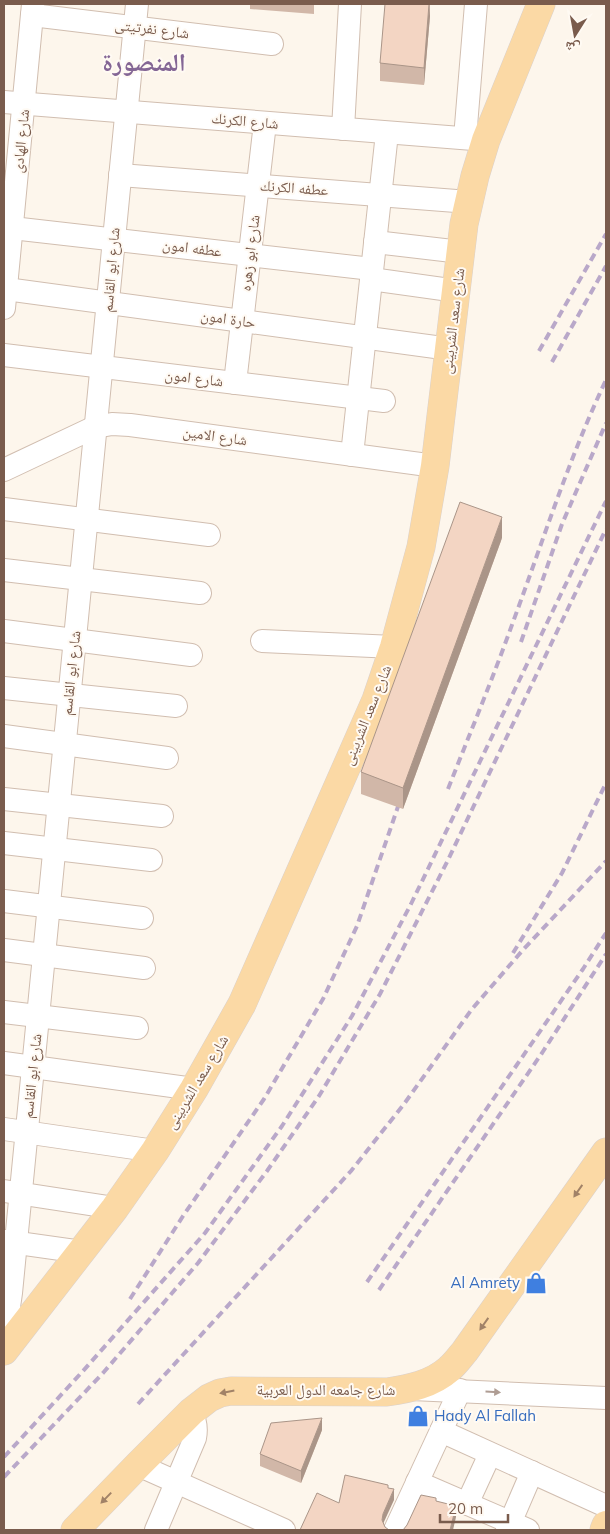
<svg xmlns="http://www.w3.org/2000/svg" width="610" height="1534" viewBox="0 0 610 1534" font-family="Mulish,'Noto Naskh Arabic',sans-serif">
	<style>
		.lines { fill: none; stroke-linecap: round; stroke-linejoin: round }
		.minor-casing { stroke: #d1beb0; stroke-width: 24 }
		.major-casing { stroke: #dad1cd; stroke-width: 29 }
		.minor { stroke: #fff; stroke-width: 22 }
		.major { stroke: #fbd9a5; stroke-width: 28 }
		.rail { stroke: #b9a8c9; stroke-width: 4; stroke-dasharray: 8 5; stroke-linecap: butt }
		.wall { fill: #d1b7a8 }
		.shaded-wall { fill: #aa9588 }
		.building { fill: #f3d5c3; stroke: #aa9588 }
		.oneway { fill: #a18267 }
		.oneway2 { fill: #af9d94 }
		.labels { text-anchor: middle; stroke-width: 4; stroke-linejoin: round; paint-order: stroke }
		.street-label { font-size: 15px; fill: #7a5c4d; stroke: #fffaf3 }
		.shop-label { font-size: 15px; fill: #366cbe; stroke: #fffaf3; text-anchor: end }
		.town-label { font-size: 25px; font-weight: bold; fill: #846695; stroke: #fffaf3 }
	</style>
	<rect width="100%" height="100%" fill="#fdf6ec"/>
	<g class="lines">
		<g class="minor-casing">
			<g id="minor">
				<polyline points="32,15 272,44"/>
				<polyline points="4,102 486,140"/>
				<polyline points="343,129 350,4"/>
				<polyline points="465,138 476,4"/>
				<polyline points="120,175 469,202"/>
				<polyline points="12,228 372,269"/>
				<polyline points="375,242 461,252"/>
				<polyline points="371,279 457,291"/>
				<polyline points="6,289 450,349"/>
				<polyline points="4,308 33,4"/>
				<polyline points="4,355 384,401"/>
				<polyline points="235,383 265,123"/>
				<polyline points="352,455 387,133"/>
				<polyline points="4,470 95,427 112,424 130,425 435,466"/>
				<polyline points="4,509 209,535"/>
				<polyline points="4,570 200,593"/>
				<polyline points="4,631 191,655"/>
				<polyline points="262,641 394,647"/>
				<polyline points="4,688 176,706"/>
				<polyline points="4,736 167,758"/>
				<polyline points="4,799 162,816"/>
				<polyline points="4,843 151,860"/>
				<polyline points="4,901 142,918"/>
				<polyline points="4,950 144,968"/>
				<polyline points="4,1012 137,1028"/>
				<polyline points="4,1063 194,1089"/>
				<polyline points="4,1129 155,1151"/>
				<polyline points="4,1191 115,1208"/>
				<polyline points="4,1241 82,1252"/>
				<polyline points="4,1341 11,1293 137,4"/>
				<polyline points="412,1389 606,1398"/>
				<polyline points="441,1431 606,1506"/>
				<polyline points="138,1465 284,1530"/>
				<polyline points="417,1482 528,1530"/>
				<polyline points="467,1504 490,1454"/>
				<path d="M156,1530L195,1438C197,1428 196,1421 191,1412"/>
				<polyline points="395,1530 460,1390"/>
				<polyline points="507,1530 532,1472"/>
			</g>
		</g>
		<g class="major-casing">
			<g id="major">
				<polyline points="4,1351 115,1208 155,1151 194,1089 242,1004 376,700 394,647 421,547 435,466 464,224 475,176 486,140 541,4"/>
				<path d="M75,1530L138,1465L191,1412L209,1398L220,1393L231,1391L387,1392C409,1389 432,1384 449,1369C455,1364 460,1357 465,1351L606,1152"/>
				<polyline points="604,1530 606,1525"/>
			</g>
		</g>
		<use href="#minor" class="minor"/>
		<use href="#major" class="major"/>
		<g class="rail">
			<polyline points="539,351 606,234"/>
			<polyline points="552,362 606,266"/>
			<polyline points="521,642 562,524 606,423"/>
			<path d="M448,789C470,733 493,678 513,622C543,541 569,458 606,380"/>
			<polyline points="513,953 562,873 606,783"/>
			<polyline points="367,1282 583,969 606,933"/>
			<polyline points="379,1290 542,1053 606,954"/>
			<polyline points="130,1299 183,1216 264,1099 323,999 357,926 402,795"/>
			<polyline points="138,1404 351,1171 404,1104 472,1009 522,951 606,861"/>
			<polyline points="4,1457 83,1371 205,1233 282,1126 352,1016 411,904 606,501"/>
			<polyline points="4,1477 103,1373 198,1263 267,1171 319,1096 380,994 447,862 606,529"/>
		</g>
	</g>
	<g class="wall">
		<polygon points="250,4 314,4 314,14 250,9"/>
		<polygon points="430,4 430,16 424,85 380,81 380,63"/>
		<polygon points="502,538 403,809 361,794 361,772"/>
		<polygon points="322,1430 301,1483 260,1466 260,1454"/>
	</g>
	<g class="shaded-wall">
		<polygon points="429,4 430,16 424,85 424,68"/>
		<polygon points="502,517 502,538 403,809 403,788"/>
		<polygon points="322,1418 322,1430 301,1483 301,1471"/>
		<polygon points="394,1489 394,1500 383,1524 382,1520 383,1514"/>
		<polygon points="456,1506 456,1517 453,1530 450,1530"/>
	</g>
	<g class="building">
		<polygon points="385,4 429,4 424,68 380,63"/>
		<polygon points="460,502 502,517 403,788 361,772"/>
		<polygon points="322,1418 301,1471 260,1454 271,1423"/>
		<polygon points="345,1475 388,1485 388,1488 394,1489 383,1514 382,1520 385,1527 389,1530 300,1530 317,1493 339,1503"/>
		<polygon points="421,1495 436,1498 436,1501 456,1506 450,1530 401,1530 403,1530 407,1525"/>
	</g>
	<defs><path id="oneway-solid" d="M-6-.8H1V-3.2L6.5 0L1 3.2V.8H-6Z" transform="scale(1.25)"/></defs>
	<g class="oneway">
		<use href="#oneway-solid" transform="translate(578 1191) rotate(125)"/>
		<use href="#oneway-solid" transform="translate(484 1324) rotate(125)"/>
		<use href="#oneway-solid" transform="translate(227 1392) rotate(169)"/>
		<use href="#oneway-solid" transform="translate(106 1498) rotate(134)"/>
	</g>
	<use class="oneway2" href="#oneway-solid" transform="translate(493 1392) rotate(3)"/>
	<defs>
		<g id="shop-bare" transform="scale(1.725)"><path d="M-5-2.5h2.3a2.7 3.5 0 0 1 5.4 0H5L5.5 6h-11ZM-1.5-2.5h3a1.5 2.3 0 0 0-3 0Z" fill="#3f7fe0" stroke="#fffaf3" stroke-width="2.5" paint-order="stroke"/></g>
	</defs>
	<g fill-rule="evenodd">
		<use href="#shop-bare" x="536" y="1283"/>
		<use href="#shop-bare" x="418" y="1416"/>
	</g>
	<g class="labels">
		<g class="street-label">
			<text transform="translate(152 29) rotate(7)" y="5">شارع نفرتيتى</text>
			<text transform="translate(245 121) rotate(5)" y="5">شارع الكرنك</text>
			<text transform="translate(21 141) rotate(-84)" y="5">شارع الهادى</text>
			<text transform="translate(294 188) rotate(4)" y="5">عطفه الكرنك</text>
			<text transform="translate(192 248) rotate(7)" y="5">عطفه امون</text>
			<text transform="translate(250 253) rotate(-83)" y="5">شارع ابو زهره</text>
			<text transform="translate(111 270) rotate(-85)" y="5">شارع ابو القاسم</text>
			<text transform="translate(228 319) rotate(8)" y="5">حارة امون</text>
			<text transform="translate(453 321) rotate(-83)" y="5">شارع سعد الشربينى</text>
			<text transform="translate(194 378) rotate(7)" y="5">شارع امون</text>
			<text transform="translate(215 436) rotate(8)" y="5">شارع الامين</text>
			<text transform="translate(71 673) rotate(-84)" y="5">شارع ابو القاسم</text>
			<text transform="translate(367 715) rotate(-68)" y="5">شارع سعد الشربينى</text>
			<text transform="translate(32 1076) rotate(-84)" y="5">شارع ابو القاسم</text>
			<text transform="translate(197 1082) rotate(-59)" y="5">شارع سعد الشربينى</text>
			<text x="326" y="1395">شارع جامعه الدول العربية</text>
		</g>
		<g class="shop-label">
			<text x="520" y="1288">Al Amrety</text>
			<text x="434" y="1421" text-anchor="start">Hady Al Fallah</text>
		</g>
		<g class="town-label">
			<text x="144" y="71">المنصورة</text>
		</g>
	</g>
	<rect width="610" height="1534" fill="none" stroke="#7a5c4d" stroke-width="10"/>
	<g transform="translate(575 35) rotate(191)" stroke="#fffaf3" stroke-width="4" paint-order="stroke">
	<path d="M0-4L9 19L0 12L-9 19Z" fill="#7a5c4d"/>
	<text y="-8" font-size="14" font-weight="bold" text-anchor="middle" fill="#7a5c4d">ش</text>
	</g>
	<path d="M440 1514v8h68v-8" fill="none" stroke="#7a5c4d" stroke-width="2.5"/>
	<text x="448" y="1514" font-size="15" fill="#7a5c4d" stroke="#fffaf3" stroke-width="4" paint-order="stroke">20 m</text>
</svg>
